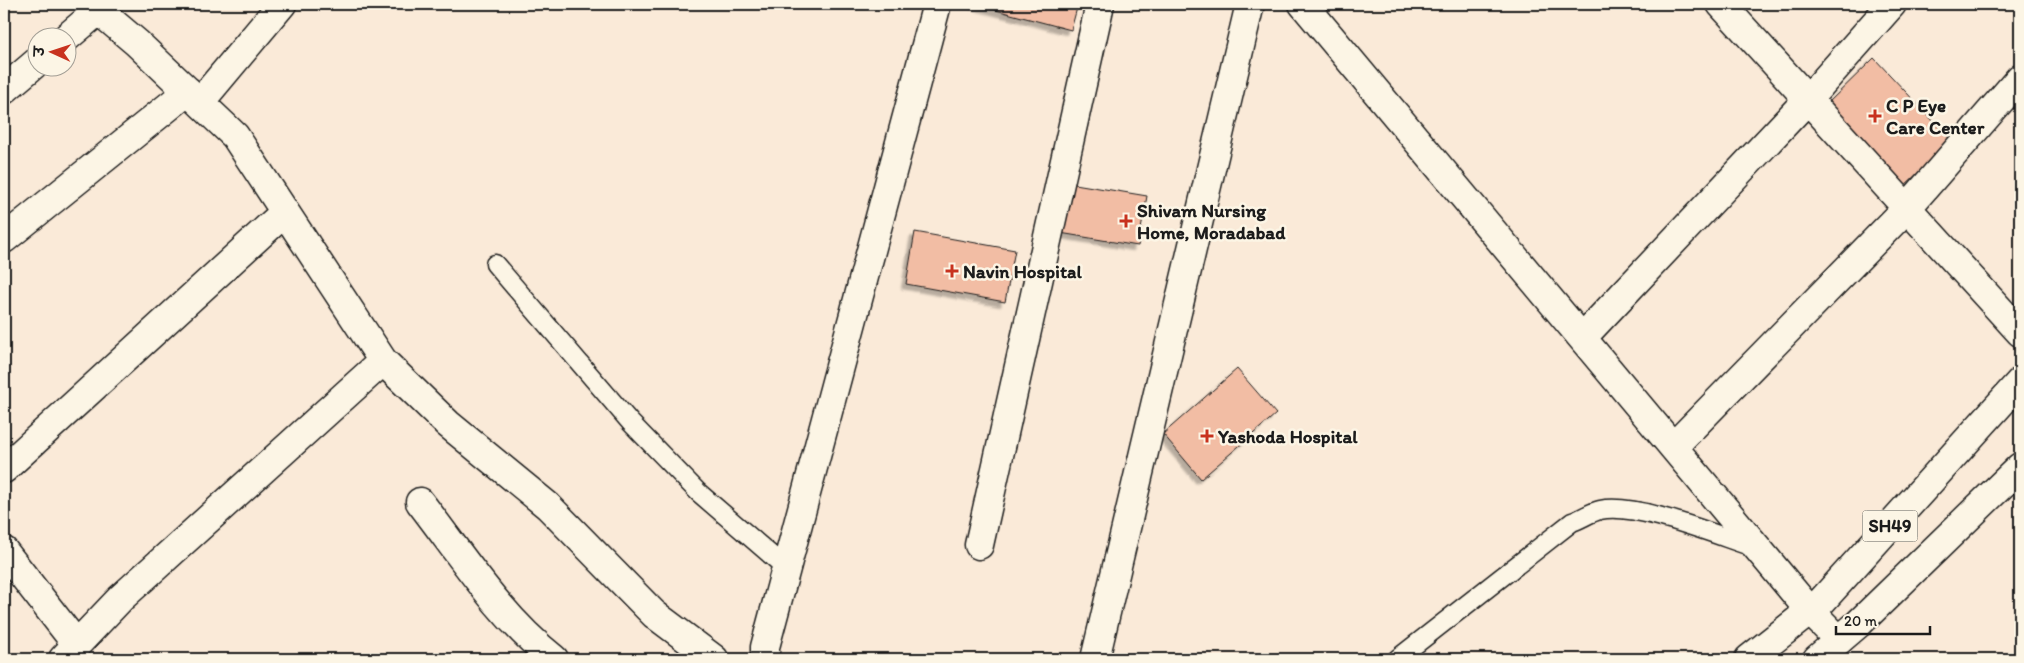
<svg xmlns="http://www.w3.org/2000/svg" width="2024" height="663" font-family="Itim,'Playpen Sans Deva',sans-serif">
<defs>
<filter id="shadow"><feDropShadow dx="-4.5" dy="4.5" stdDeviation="1" flood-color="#0004"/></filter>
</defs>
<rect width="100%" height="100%" fill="#faead8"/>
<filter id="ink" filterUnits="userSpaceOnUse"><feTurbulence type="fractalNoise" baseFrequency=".02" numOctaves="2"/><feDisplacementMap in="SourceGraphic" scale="10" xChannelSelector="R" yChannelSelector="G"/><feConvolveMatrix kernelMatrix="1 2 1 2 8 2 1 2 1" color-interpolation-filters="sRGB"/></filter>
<g filter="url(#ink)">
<path fill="#f2bda4" stroke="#1c1c1c" filter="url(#shadow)" d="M 973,4 L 1078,4 L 1071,30 Z
M 1874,58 L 1952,141 L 1903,187 L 1826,105 Z
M 1063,182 L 1147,196 L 1138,246 L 1054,232 Z
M 915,232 L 1015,250 L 1005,302 L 906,284 Z
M 1237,369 L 1276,414 L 1201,479 L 1163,434 Z"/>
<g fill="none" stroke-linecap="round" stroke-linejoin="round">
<g stroke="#1c1c1c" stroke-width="21">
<path id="service" d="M 495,264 L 630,422 L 698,492 L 786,568
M 1397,659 L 1572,522 C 1581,519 1591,512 1600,510 C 1637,502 1718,536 1756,548"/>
</g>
<g stroke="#1c1c1c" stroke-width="31">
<path id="minor" d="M 91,4 L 137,43 L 235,136 L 383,361 L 448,424 L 548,506 L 654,614 L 714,659
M 1303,4 L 1810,611 L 1839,640
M 1721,4 L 2020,332
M 66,38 L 99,10
M 4,90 L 38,61
M 200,102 L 282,4
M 4,239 L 188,91
M 1582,338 L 1808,99 L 1892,4
M 1673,447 L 1907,208 L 2020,78
M 4,469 L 285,212
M 420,502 C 461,555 501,618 554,659
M 979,545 L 1100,4
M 4,551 L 77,645
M 63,659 L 121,598 L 383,361
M 1095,659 L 1250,4"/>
</g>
<g stroke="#1c1c1c" stroke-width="31">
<path id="secondary" d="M 765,659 L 765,647 L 937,4"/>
</g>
<g stroke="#1c1c1c" stroke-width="31">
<path id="primary" d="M 1749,659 L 1820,603 L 2020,382
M 1817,659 L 1858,624 L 2020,467"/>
</g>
<use href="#service" stroke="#fcf5e5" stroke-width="18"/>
<use href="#minor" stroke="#fcf5e5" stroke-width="28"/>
<use href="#secondary" stroke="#fcf5e5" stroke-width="28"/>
<use href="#primary" stroke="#fcf5e5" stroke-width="28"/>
</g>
</g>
<g fill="#c8321e" stroke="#fcf5e5" stroke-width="2">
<path d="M1872.5 108.5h5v5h5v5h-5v5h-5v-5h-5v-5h5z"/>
<path d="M1123.5 213.5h5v5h5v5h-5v5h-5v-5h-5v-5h5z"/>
<path d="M949.5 263.5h5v5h5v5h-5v5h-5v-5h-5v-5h5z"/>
<path d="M1204.5 428.5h5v5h5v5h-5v5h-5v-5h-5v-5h5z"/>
</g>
<g text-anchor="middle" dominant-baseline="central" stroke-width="5" stroke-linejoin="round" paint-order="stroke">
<rect fill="#fcf5e5" stroke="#5f5d58" stroke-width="1" x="1862.5" y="510.5" width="55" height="31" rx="4"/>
<g font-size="18" font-weight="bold" fill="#1c1c1c">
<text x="1890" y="526">SH49</text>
</g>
<g font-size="19" font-weight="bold" fill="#1c1c1c" stroke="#fcf5e5" text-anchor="start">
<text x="1886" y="105">C P Eye<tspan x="1886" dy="22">Care Center</tspan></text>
<text x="1137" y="210">Shivam Nursing<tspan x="1137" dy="22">Home, Moradabad</tspan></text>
<text x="963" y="271">Navin Hospital</text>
<text x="1218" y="436">Yashoda Hospital</text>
</g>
</g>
<rect width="2024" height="663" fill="none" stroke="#fcf5e5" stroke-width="20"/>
<rect x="10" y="10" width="2004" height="643" fill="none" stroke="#1c1c1c" stroke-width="2" filter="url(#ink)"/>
<g transform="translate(52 52) rotate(273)"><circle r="24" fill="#fcf5e5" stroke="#a29e95"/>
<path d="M0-4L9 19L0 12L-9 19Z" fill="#c8321e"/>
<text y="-8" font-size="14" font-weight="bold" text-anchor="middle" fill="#1c1c1c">उ</text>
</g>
<path d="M1836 626v8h94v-8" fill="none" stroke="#1c1c1c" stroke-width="2.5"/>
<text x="1844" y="626" font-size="15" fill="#1c1c1c" stroke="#fcf5e5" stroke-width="4" paint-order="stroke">20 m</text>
</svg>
